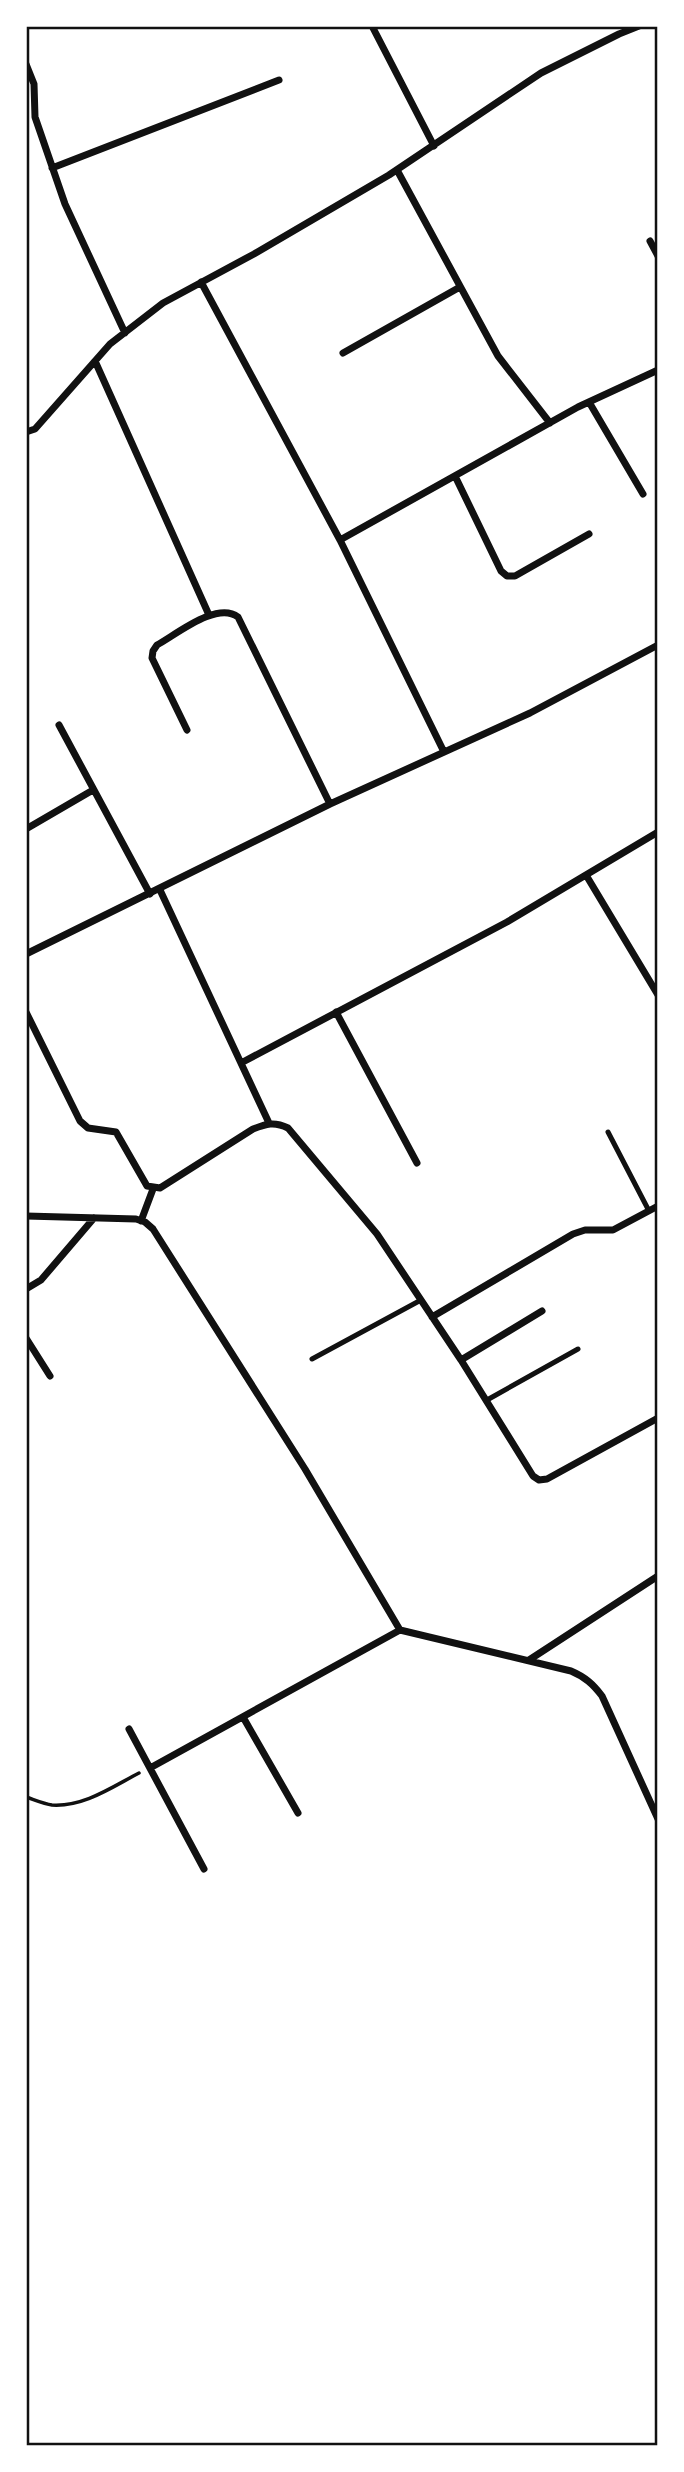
<svg xmlns="http://www.w3.org/2000/svg" width="684" height="2472" font-family="Lora,serif">
<rect width="100%" height="100%" fill="#fff"/>
<g fill="none" stroke-linecap="round" stroke-linejoin="round">
<path stroke="#111" stroke-width="3.5" d="M 26,1797 C 35,1800 44,1804 52,1805 C 84,1807 112,1787 139,1773"/>
<path stroke="#111" stroke-width="5" d="M 608,1132 L 649,1211
M 312,1359 L 421,1300
M 487,1400 L 578,1349"/>
<path stroke="#111" stroke-width="7" d="M 372,26 L 434,146
M 26,64 L 34,84 L 35,117 L 65,204 L 125,333
M 52,168 L 279,80
M 397,170 L 498,356 L 550,423
M 650,241 L 658,256
M 201,282 L 340,540 L 444,752
M 343,353 L 460,287
M 95,361 L 209,615
M 589,402 L 643,494
M 26,432 L 35,429 L 110,344 L 163,303 L 254,254 L 389,175 L 541,73 L 619,34 L 639,26
M 455,476 L 501,571 L 507,576 L 515,576 L 589,534
M 340,540 L 578,407 L 658,370
M 59,725 L 150,894
M 187,730 L 152,658 L 153,651 L 157,645 C 177,634 217,601 238,617 L 330,804
M 26,829 L 93,790
M 586,875 L 658,995
M 160,890 L 269,1123
M 26,954 L 330,804 L 530,713 L 658,645
M 26,1012 L 80,1121 L 88,1128 L 116,1132 L 147,1186 L 160,1188 L 253,1129 C 266,1124 274,1121 288,1128 L 377,1234 L 461,1360 L 533,1476 L 539,1480 L 547,1479 L 658,1418
M 336,1012 L 417,1163
M 241,1063 L 507,922 L 658,832
M 26,1216 L 136,1219 L 145,1222 L 153,1229 L 305,1469 L 400,1630 L 571,1671 C 585,1677 593,1684 602,1696 L 658,1819
M 141,1221 L 153,1189
M 26,1289 L 41,1280 L 94,1218
M 432,1317 L 573,1234 L 585,1230 L 613,1230 L 658,1206
M 26,1338 L 50,1376
M 461,1360 L 542,1311
M 529,1660 L 658,1576
M 243,1717 L 298,1813
M 129,1729 L 204,1869
M 150,1768 L 400,1630"/>
</g>
<rect width="684" height="2472" fill="none" stroke="#ffffff" stroke-width="56"/>
<rect x="28" y="28" width="628" height="2416" fill="none" stroke="#111" stroke-width="2.5"/>
</svg>
